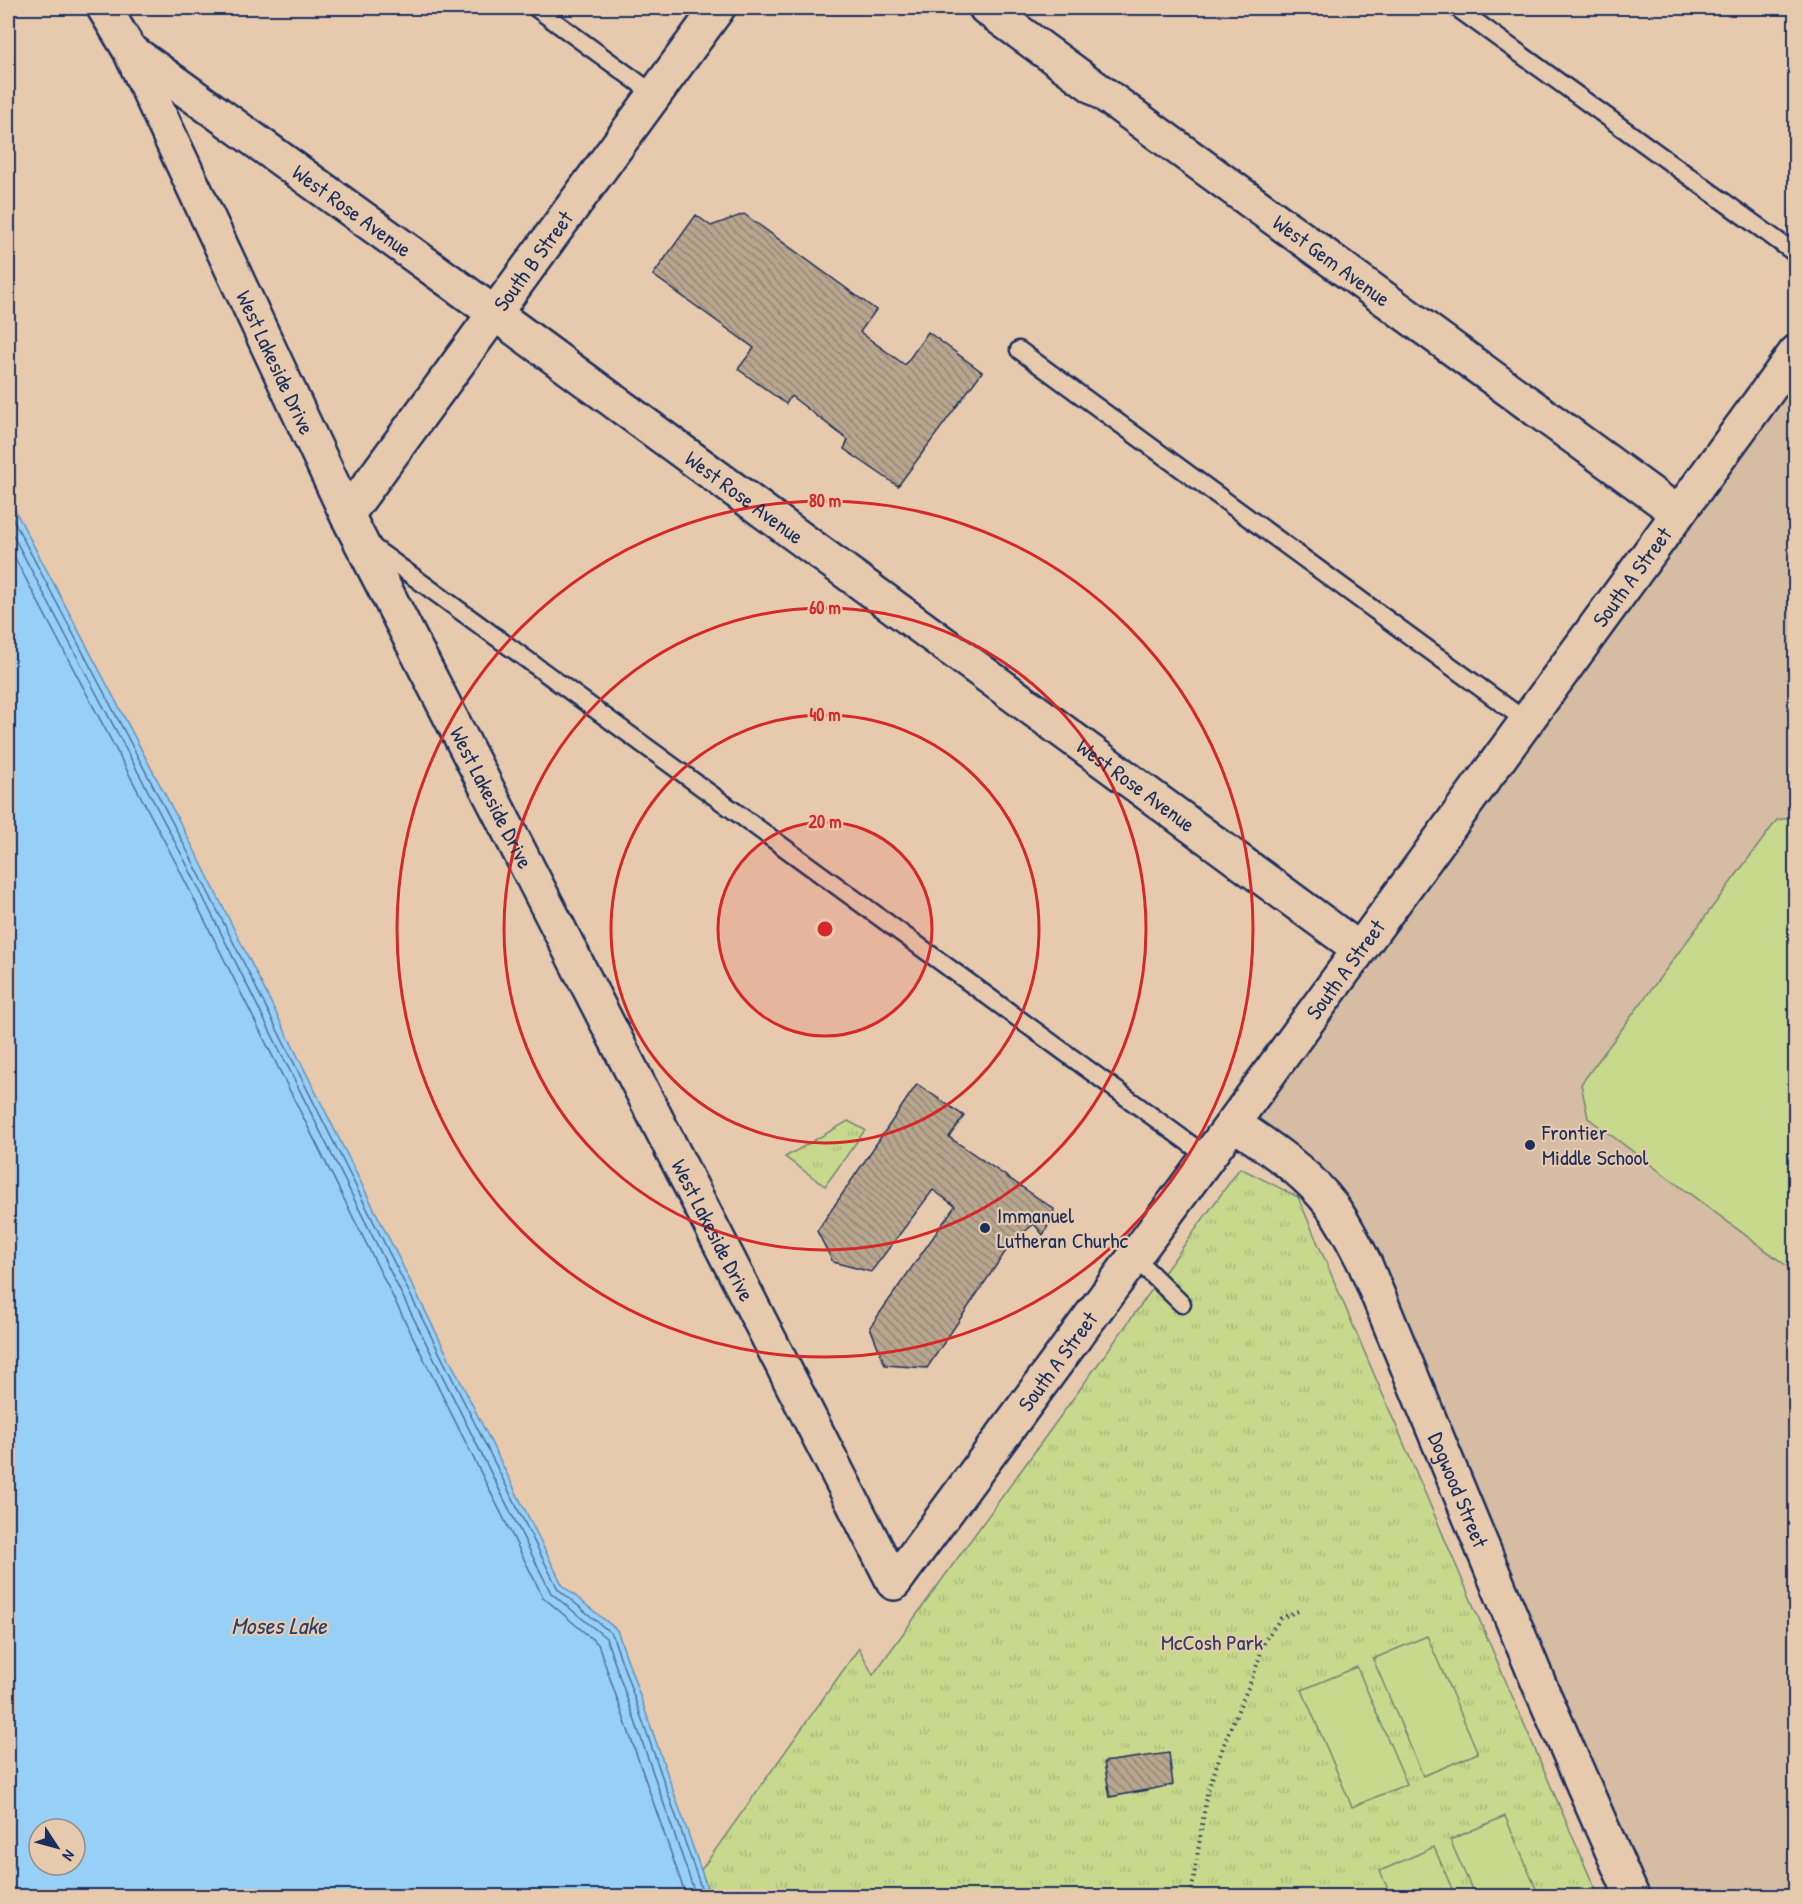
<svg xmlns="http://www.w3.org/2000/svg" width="1803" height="1904" font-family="'Patrick Hand',sans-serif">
<defs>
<pattern id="park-tufts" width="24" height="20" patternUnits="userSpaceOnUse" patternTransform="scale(1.5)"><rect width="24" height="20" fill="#c8d98d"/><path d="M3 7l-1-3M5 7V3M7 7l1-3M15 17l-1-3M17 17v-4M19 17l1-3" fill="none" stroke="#abbb7c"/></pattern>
<pattern id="building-back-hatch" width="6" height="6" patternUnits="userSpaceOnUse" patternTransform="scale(1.5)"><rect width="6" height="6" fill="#b8a68e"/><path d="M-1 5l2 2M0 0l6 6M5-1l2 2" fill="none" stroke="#958877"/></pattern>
</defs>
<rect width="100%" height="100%" fill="#e7caae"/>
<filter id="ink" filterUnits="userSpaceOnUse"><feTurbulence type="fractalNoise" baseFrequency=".0167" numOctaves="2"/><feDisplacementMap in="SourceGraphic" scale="12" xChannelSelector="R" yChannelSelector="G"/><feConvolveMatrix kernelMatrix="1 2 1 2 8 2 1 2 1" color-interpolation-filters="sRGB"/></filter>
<g filter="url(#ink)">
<path fill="#d5bca3" d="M 1795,352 L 1795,1896 L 1633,1896 L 1365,1264 L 1233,1123 Z"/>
<path fill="url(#park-tufts)" stroke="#728476" stroke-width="1.5" d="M 848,1121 L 865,1130 L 825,1186 L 785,1157 Z
M 1240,1168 L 1298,1197 L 1598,1896 L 710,1896 L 701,1870 L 859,1648 L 873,1675 Z"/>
<path fill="#c8d98d" stroke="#728476" stroke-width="1.5" d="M 1795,817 L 1796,817 L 1795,1272 L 1588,1118 L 1581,1084 L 1777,820 Z
M 1427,1636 L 1478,1753 L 1423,1776 L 1373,1659 Z
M 1357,1667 L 1407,1784 L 1352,1807 L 1302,1690 Z
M 1505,1816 L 1539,1896 L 1475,1896 L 1450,1840 Z
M 1434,1847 L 1455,1896 L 1391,1896 L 1380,1871 Z"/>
<path fill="#97d0f6" stroke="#6590b9" stroke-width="1.5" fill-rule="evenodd" d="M 8,497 L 197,855 L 563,1586 L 617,1630 L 710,1896 L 8,1896 ZM 39,1829 L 75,1829 L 75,1865 L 39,1865 Z"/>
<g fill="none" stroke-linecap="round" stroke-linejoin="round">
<path stroke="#4d6f9b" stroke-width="1.5" d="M 8,510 L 191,858 L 558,1589 L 612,1634 L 704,1896
M 8,526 L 185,861 L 551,1593 L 606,1638 L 696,1896
M 8,545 L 177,865 L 543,1597 L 598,1644 L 686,1896"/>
</g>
<path fill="url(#building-back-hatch)" stroke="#1b2f5e" stroke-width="1.5" d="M 744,214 L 876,310 L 860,332 L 905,365 L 928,332 L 982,372 L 898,486 L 844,449 L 848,440 L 791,396 L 786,404 L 738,369 L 754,348 L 653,275 L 696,215 L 711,226 Z
M 917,1084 L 964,1116 L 949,1137 L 1054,1209 L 1053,1217 L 1043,1235 L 1034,1224 L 1012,1242 L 927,1368 L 885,1365 L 870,1327 L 955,1206 L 933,1190 L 871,1272 L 833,1262 L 817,1231 Z
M 1169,1753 L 1173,1785 L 1110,1797 L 1104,1762 Z"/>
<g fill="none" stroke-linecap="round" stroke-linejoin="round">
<g stroke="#1b2f5e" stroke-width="21">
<path id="lane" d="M 536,8 L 654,94
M 1457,8 L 1796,254
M 1019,350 L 1526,721
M 370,545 L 1208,1157
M 1134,1257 L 1182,1304"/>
</g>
<g stroke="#1b2f5e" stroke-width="38">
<g id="street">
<path id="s1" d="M 104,8 L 129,49 L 347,515 L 894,1583 L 1233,1123 L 1796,352"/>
<path id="s2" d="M 986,8 L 1678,513"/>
<path id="s3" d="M 130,50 L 494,313 L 1359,949"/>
<path id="s4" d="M 347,515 L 718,8"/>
</g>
</g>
<g stroke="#1b2f5e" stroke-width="38">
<g id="secondary">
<path id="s5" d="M 1233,1123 C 1265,1145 1298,1166 1324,1196 C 1341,1216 1353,1241 1365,1264 L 1539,1684 L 1632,1896"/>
</g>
</g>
<path stroke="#1b2f5e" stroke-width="4" stroke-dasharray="1.5 4.5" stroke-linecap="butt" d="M 1191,1896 L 1207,1793 L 1228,1733 L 1254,1674 L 1265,1640 L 1281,1618 L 1298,1611"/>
<use href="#lane" stroke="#e7caae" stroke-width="16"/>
<use href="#street" stroke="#e7caae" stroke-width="33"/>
<use href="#secondary" stroke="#e7caae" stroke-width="33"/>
</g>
</g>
<circle cx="825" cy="929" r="107" fill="#d62828" fill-opacity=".12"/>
<g fill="none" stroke="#d62828" stroke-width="3">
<circle cx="825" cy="929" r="107"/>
<circle cx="825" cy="929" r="214"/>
<circle cx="825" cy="929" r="321"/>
<circle cx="825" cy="929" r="428"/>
</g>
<g fill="#1b2f5e" stroke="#e7caae" stroke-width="2">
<circle cx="1530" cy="1145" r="6"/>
<circle cx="985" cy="1228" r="6"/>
</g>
<g text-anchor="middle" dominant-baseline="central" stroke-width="4.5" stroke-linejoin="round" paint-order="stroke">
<g font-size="22" fill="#1b2f5e" stroke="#e7caae">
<text stroke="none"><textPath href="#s3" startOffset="274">West Rose Avenue</textPath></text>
<text stroke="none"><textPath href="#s2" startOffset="428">West Gem Avenue</textPath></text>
<text stroke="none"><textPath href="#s4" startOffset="315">South B Street</textPath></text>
<text stroke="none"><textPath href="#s1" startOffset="394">West Lakeside Drive</textPath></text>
<text stroke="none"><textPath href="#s3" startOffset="760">West Rose Avenue</textPath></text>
<text stroke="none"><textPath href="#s1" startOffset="3010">South A Street</textPath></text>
<text stroke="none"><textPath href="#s3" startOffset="1246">West Rose Avenue</textPath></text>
<text stroke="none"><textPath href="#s1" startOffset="880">West Lakeside Drive</textPath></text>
<text stroke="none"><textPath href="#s1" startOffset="2524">South A Street</textPath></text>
<text stroke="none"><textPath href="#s1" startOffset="1366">West Lakeside Drive</textPath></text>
<text stroke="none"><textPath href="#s1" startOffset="2038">South A Street</textPath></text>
<text stroke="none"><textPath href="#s5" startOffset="441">Dogwood Street</textPath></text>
</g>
<g font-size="22" fill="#1b2f5e" stroke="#e7caae" text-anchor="start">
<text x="1542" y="1132">Frontier<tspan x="1542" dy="25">Middle School</tspan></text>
<text x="997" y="1215">Immanuel<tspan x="997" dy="25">Lutheran Churhc</tspan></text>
</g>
<g font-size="22" fill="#2c4063" stroke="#e7caae">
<text x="1212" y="1642">McCosh Park</text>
</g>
<g font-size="24" font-style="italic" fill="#273f6d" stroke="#e7caae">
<text x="279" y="1625">Moses Lake</text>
</g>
</g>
<circle cx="825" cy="929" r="9" fill="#d62828" stroke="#e7caae" stroke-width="3"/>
<g font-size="18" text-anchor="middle" font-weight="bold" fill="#d62828" stroke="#e7caae" stroke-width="4.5" stroke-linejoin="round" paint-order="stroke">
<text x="825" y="507">80 m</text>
<text x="825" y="614">60 m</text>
<text x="825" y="721">40 m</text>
<text x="825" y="828">20 m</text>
</g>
<rect width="1803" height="1904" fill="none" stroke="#e7caae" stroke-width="30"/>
<rect x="15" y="15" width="1773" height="1874" fill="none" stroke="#1b2f5e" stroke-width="2" filter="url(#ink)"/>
<g transform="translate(57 1847) rotate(126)"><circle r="28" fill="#e7caae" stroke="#958c8e" stroke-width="1.5"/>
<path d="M0-4.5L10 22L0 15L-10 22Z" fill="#1b2f5e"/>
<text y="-9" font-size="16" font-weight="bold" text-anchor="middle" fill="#1b2f5e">N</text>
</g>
</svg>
